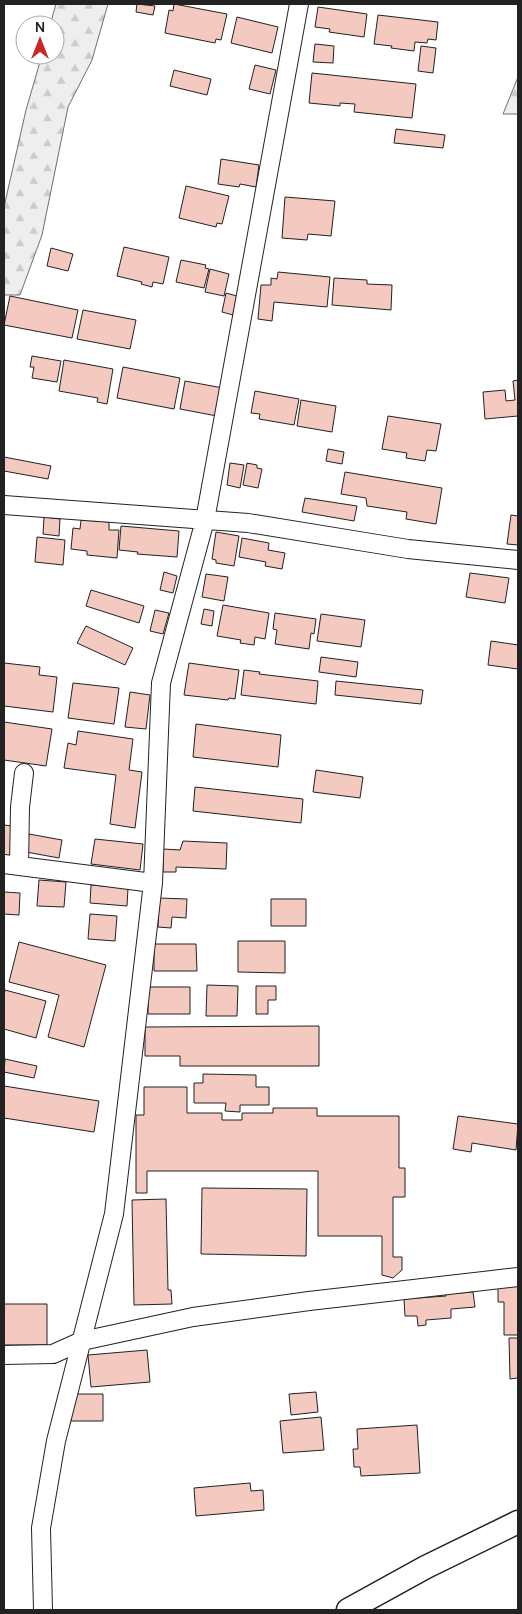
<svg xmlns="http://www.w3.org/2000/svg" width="522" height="1614" font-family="Manrope,sans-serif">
<defs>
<pattern id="forest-firs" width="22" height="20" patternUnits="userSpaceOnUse" patternTransform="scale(1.25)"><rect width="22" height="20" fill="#eee"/><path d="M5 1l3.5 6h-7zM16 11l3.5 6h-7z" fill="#ccc"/></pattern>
</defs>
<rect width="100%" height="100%" fill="#fff"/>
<path fill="url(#forest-firs)" stroke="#6f6f6f" d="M 56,4 L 108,4 L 92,60 L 68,107 L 42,235 L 20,295 L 4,295 L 4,207 L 26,110 L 42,55 L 55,55 L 55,25 L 50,25 Z
M 518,77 L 518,114 L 503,114 Z"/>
<path fill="#f3c9c0" stroke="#222" d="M 137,4 L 155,6 L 153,15 L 136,12 Z
M 174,4 L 227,14 L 221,40 L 216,39 L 215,43 L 165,33 L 169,10 L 173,11 Z
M 318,7 L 367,14 L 364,37 L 329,32 L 330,29 L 315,27 Z
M 378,15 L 438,22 L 436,40 L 428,39 L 427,43 L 415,42 L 414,51 L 391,48 L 392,46 L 374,44 Z
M 237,17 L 278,27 L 272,53 L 231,43 Z
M 315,44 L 334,46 L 333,63 L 313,62 Z
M 421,46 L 436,48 L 433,73 L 418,71 Z
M 255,65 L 276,70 L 270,94 L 249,89 Z
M 174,70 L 211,79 L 207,95 L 170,86 Z
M 312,73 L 416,84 L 412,118 L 354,112 L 355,104 L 340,103 L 340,106 L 309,103 Z
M 396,129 L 445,135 L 443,148 L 394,143 Z
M 221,159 L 259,165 L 256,187 L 240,184 L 239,187 L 218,184 Z
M 186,186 L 229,196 L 222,224 L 217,223 L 216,227 L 179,218 Z
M 285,197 L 335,201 L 331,236 L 308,234 L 307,240 L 282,238 Z
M 124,247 L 169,257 L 163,284 L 153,282 L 152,287 L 141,284 L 142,282 L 117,276 Z
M 51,248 L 73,254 L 68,271 L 47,266 Z
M 181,260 L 206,265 L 205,268 L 209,269 L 204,288 L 176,282 Z
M 210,269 L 229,274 L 224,296 L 205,292 Z
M 278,272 L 330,277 L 327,307 L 274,302 L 272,321 L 258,319 L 261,285 L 271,285 L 271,278 L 277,279 Z
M 334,278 L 367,280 L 367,284 L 392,285 L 391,310 L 332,305 Z
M 226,293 L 237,296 L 233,315 L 222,312 Z
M 10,296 L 78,310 L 72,338 L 4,325 Z
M 83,310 L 136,320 L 130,349 L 77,339 Z
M 32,356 L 61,361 L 57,382 L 32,378 L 34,367 L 30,367 Z
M 64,360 L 113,369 L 107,404 L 97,402 L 98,398 L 59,391 Z
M 123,367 L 180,378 L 174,409 L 117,398 Z
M 518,380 L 518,416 L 485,419 L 483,392 L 505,390 L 506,401 L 515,400 L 513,381 Z
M 185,381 L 223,388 L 217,416 L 180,409 Z
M 255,391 L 299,399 L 294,425 L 259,419 L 260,414 L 251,413 Z
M 301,400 L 336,406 L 332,432 L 297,426 Z
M 388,416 L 441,424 L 436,451 L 427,450 L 425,461 L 406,458 L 407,453 L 382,449 Z
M 328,449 L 344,452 L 342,464 L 326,461 Z
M 4,457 L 51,466 L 48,479 L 4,471 Z
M 230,463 L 244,465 L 240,488 L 227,485 Z
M 247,463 L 257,465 L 257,468 L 262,469 L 258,488 L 243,485 Z
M 345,472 L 442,488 L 436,524 L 406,519 L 407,512 L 367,506 L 366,498 L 341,494 Z
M 305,498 L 357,506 L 354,521 L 302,512 Z
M 511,515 L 518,516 L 518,545 L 507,544 Z
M 44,517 L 60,519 L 59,536 L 43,534 Z
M 81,520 L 109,522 L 109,530 L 119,530 L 117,558 L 87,555 L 87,551 L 71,549 L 73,528 L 80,529 Z
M 121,526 L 179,531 L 177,557 L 137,554 L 138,552 L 119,550 Z
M 216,532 L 239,536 L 234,566 L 216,563 L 216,560 L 212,559 Z
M 37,537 L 65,540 L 63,565 L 35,562 Z
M 242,538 L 269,543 L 268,550 L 285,553 L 282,569 L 265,566 L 266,562 L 239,557 Z
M 164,572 L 177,576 L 173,593 L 160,590 Z
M 470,573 L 509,578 L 505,603 L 466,597 Z
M 206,574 L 228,577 L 224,601 L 202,597 Z
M 91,590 L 144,606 L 139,623 L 86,606 Z
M 223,605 L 269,613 L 265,639 L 255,637 L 254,645 L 240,643 L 241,640 L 217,636 Z
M 204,609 L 214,611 L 212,626 L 201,624 Z
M 155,610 L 169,613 L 163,634 L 150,631 Z
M 275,613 L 316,619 L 314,634 L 311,633 L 309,649 L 275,644 L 277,630 L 273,629 Z
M 321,614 L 365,620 L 361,647 L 317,641 Z
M 86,626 L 133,648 L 125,665 L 77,643 Z
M 491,641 L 518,645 L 518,669 L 488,665 Z
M 321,657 L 358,662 L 356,677 L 319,672 Z
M 4,663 L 40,667 L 39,675 L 57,677 L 53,712 L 4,706 Z
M 189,663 L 239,670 L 235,699 L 229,698 L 228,700 L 184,695 Z
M 244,670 L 260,672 L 259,674 L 318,681 L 316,704 L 241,695 Z
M 336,681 L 423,690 L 421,704 L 335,695 Z
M 73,683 L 119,688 L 114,724 L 68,718 Z
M 130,692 L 150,695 L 146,729 L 125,727 Z
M 4,722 L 52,729 L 46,766 L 4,760 Z
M 196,724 L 281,735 L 278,767 L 193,757 Z
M 78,731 L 133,739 L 129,770 L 142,772 L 135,828 L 110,824 L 116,775 L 64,768 L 68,743 L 76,745 Z
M 316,770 L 363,777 L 360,798 L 313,792 Z
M 195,787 L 303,799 L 301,823 L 193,811 Z
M 4,825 L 12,826 L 10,859 L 4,858 Z
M 29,834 L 62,840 L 59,858 L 26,852 Z
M 95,839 L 143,844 L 140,870 L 91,864 Z
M 183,841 L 227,843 L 226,869 L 176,867 L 176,872 L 163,872 L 163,849 L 180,850 Z
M 39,880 L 66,882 L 64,907 L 37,906 Z
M 91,885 L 128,888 L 127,906 L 90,903 Z
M 4,892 L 20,893 L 19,915 L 4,914 Z
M 159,898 L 187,899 L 186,918 L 172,917 L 171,928 L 158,927 Z
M 271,899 L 306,899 L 306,926 L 271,926 Z
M 90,914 L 117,916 L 115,941 L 88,939 Z
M 238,941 L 285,941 L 285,973 L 238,972 Z
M 19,942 L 106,965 L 84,1047 L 48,1037 L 59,995 L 9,982 Z
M 154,944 L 196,944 L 197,971 L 154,971 Z
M 207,985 L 238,986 L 237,1016 L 206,1016 Z
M 256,986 L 276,986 L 276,1000 L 268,1000 L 268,1014 L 256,1014 Z
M 148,987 L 190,987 L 190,1014 L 148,1014 Z
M 5,990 L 46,1001 L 36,1038 L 4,1029 L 4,996 Z
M 319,1026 L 319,1066 L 180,1066 L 180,1056 L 145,1056 L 145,1027 Z
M 5,1059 L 37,1066 L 34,1078 L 4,1072 Z
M 203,1074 L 256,1075 L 256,1087 L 269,1087 L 269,1105 L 240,1105 L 240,1112 L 225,1111 L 226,1103 L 194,1103 L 194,1083 L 203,1083 Z
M 4,1086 L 99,1101 L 94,1132 L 4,1118 Z
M 144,1087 L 187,1087 L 187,1113 L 222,1113 L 222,1120 L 242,1120 L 242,1113 L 273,1113 L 273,1108 L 317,1108 L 317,1116 L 399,1116 L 399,1168 L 405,1168 L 405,1197 L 393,1197 L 393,1257 L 402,1257 L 402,1270 L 393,1278 L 382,1275 L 382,1236 L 318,1236 L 318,1171 L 147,1171 L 147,1193 L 136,1193 L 136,1115 L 144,1115 Z
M 458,1116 L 518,1124 L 516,1150 L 472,1143 L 471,1152 L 453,1149 Z
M 202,1188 L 307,1189 L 306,1256 L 201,1254 Z
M 166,1199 L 168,1290 L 171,1290 L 172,1304 L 134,1305 L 132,1200 Z
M 518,1286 L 518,1335 L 504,1335 L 504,1302 L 498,1302 L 498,1287 Z
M 473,1292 L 475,1307 L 451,1309 L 451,1318 L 426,1320 L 426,1325 L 418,1326 L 417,1316 L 405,1316 L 404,1299 L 446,1296 L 446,1294 Z
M 4,1304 L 47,1304 L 47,1345 L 4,1345 Z
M 509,1338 L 518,1338 L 518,1378 L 510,1379 Z
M 147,1350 L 150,1382 L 91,1387 L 88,1355 Z
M 316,1392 L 318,1412 L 291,1415 L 289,1394 Z
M 71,1394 L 103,1394 L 103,1421 L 71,1421 Z
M 321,1417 L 324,1450 L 283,1453 L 280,1421 Z
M 417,1425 L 420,1473 L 361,1476 L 360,1467 L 354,1467 L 353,1449 L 358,1449 L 357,1429 Z
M 250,1483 L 251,1491 L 263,1490 L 264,1510 L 196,1516 L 194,1488 Z"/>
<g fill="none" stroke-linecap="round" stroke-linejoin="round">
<g stroke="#222" stroke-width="20">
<path id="minor" d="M 4,505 L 248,523 L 408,549 L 518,560
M 4,864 L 153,883
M 19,866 L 20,807 L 24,773
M 4,1355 L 53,1354 L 82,1341 L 193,1317 L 309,1301 L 518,1277
M 43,1610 L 41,1528 L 56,1441 L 114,1214 L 153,883 L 161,683 L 205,520 L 299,4"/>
</g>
<g stroke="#222" stroke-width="25">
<path id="tertiary" d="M 348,1610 L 426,1567 L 518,1522"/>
</g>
<use href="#minor" stroke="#fff" stroke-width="18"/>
<use href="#tertiary" stroke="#fff" stroke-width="22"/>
</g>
<rect width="522" height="1614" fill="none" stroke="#222222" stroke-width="10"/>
<g transform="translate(40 40)"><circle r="24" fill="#ffffff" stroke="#a7a7a7"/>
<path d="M0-4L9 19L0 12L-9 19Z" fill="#c62828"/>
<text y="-8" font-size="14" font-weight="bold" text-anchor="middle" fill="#222222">N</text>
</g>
</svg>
